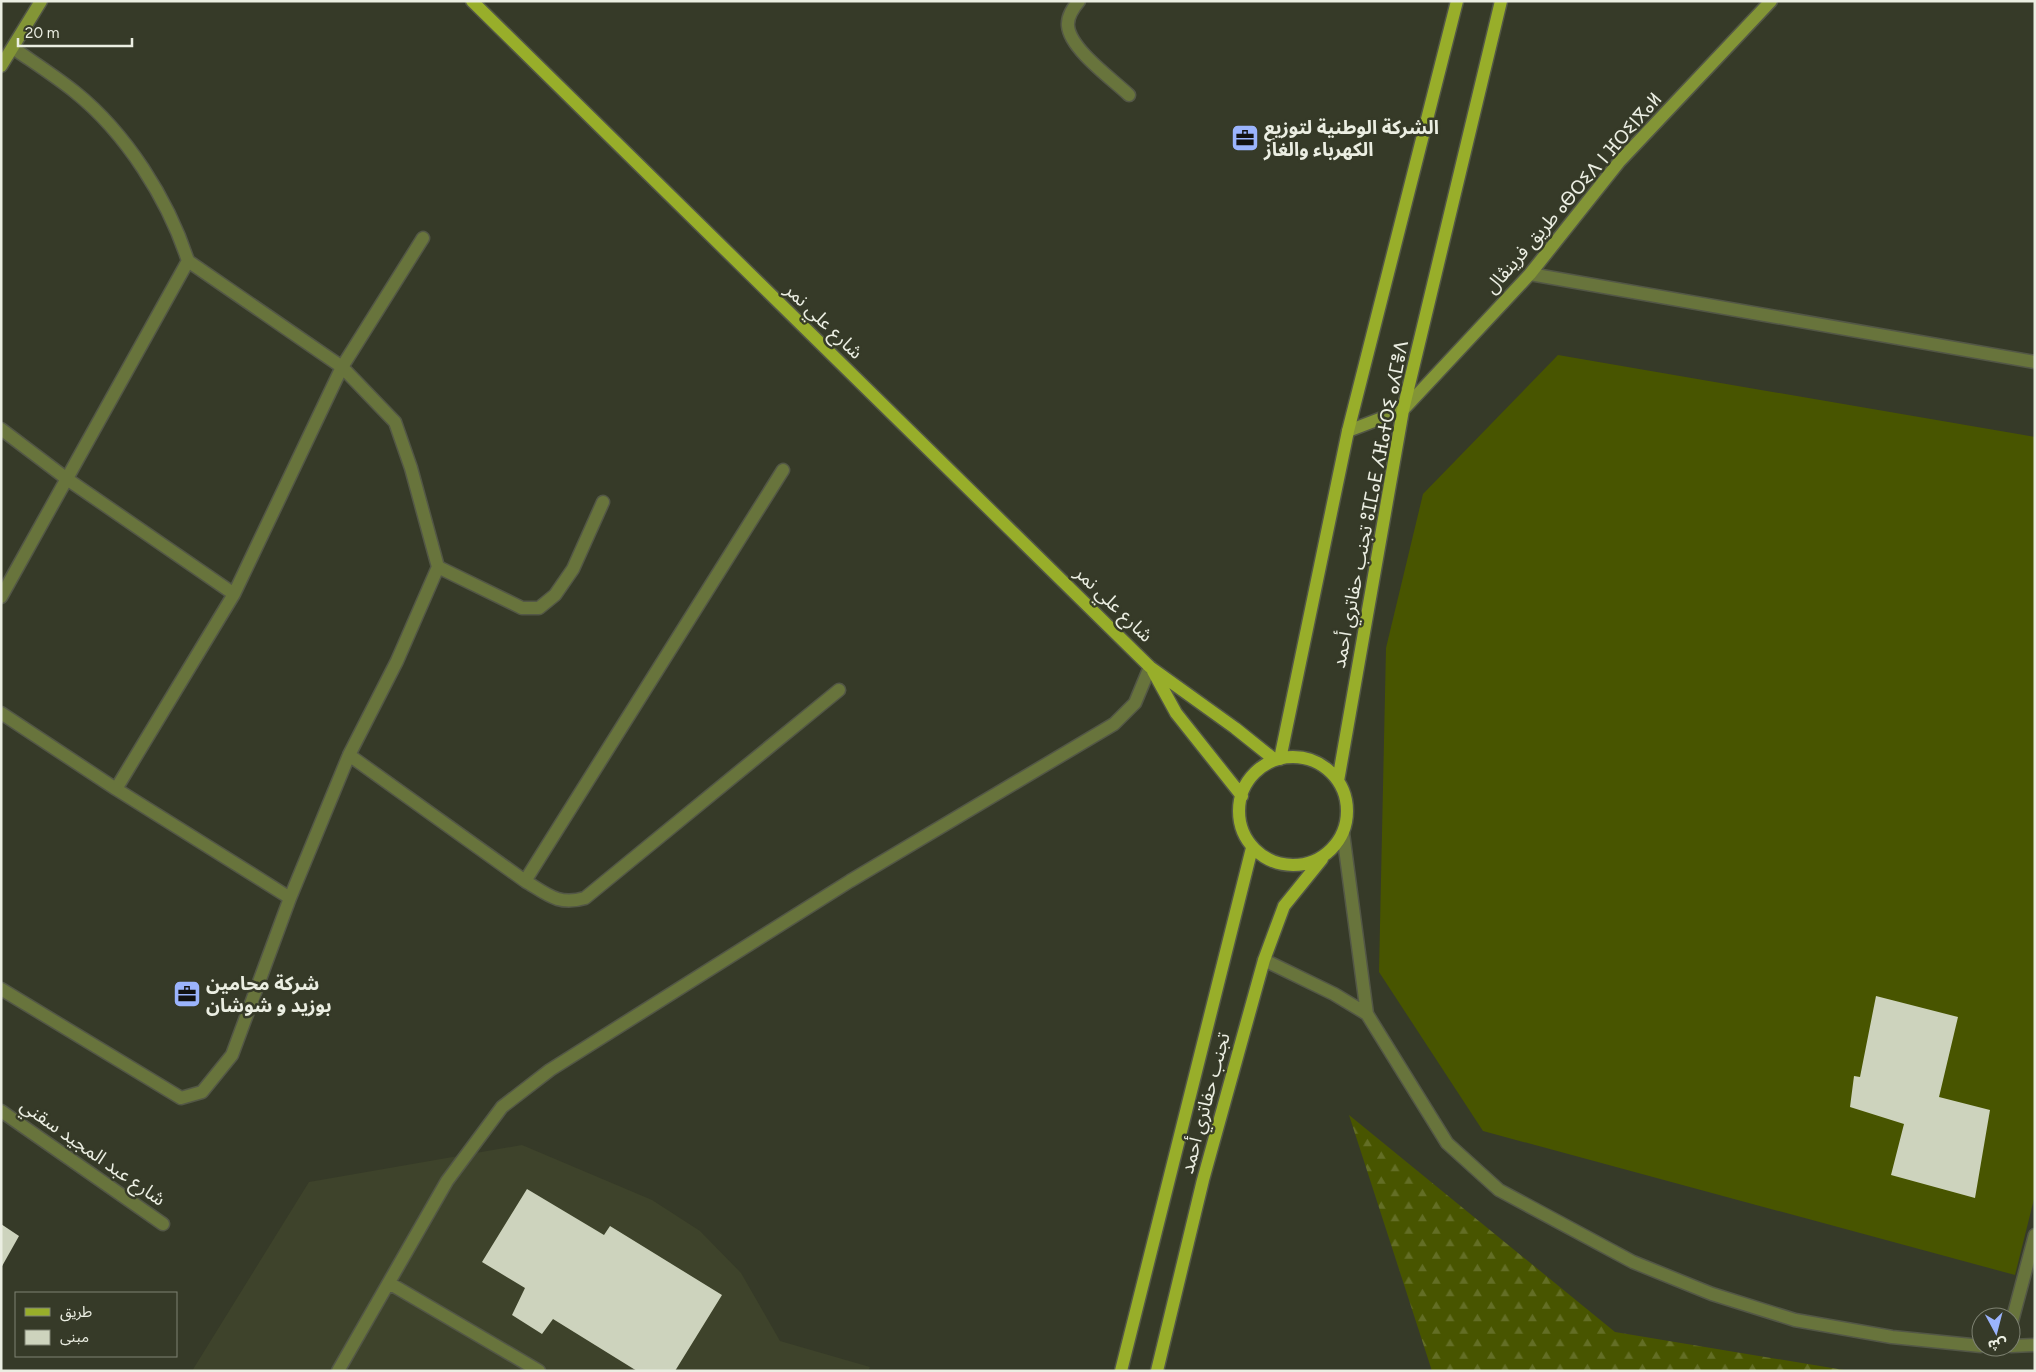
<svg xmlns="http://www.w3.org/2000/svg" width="2036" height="1372" font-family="Figtree,'Noto Sans Arabic','Noto Sans Tifinagh',sans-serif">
<defs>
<pattern id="forest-firs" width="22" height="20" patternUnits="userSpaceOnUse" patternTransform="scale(1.25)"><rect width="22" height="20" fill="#485500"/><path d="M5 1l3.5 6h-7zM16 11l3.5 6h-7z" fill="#636e25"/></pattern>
</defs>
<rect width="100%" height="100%" fill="#363a28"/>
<path fill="#3e432b" d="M 522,1145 L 652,1200 L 700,1231 L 741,1273 L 780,1341 L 870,1367 L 868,1371 L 192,1371 L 309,1182 Z"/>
<path fill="url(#forest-firs)" d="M 1349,1115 L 1615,1332 L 1850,1371 L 1432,1371 Z"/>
<path fill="#485500" d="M 1558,355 L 2035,437 L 2035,1195 L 2015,1275 L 1483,1131 L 1379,972 L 1386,648 L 1423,494 Z"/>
<path fill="#cdd3bd" d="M 1876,996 L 1958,1017 L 1939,1097 L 1990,1110 L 1975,1198 L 1891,1175 L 1904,1124 L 1850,1107 L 1854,1076 L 1860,1077 Z
M 527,1189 L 604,1235 L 610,1226 L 722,1295 L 675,1371 L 637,1371 L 553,1319 L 542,1334 L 512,1315 L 525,1288 L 482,1262 Z
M 1,1224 L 19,1236 L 1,1268 Z"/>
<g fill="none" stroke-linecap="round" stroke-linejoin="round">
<g stroke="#535746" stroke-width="15">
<path id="lane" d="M 1079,1 C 1073,8 1067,16 1068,26 C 1070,49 1112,79 1129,95"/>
</g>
<g stroke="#535746" stroke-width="15">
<path id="street" d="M 1530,274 L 2035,362
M 1,429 L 67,479 L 234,594
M 438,567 L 522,608 L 539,608 L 555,595 L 573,569 L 603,502
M 1,597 L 188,261 C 168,199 126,133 75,92 C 55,76 33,62 13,48
M 1,713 L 116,789 L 234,594 L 342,367 L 423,238
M 349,755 L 525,881 L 783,470
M 116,789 L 290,898
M 1343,833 L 1367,1014 L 1447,1143 L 1499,1190 L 1633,1262 L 1712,1294 L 1795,1320 L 1892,1337 L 1981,1346
M 525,881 C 547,894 558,906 585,898 L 839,690
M 1264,960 L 1334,994 L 1367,1014
M 1,989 L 181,1098 L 202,1092 L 232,1055 L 290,898 L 349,755 L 397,661 L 438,567 L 411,468 L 395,422 L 342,367 L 188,261
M 1,1111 L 163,1224
M 389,1283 L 539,1371
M 2011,1325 L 2035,1235
M 2011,1346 L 2035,1345
M 338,1371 L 447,1181 L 502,1107 L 550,1070 L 850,881 L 1114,724 L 1135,703 L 1150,667"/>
</g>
<g stroke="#535746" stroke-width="15">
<path id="secondary" d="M 1,66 L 41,1
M 1348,431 L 1403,410 L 1530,274 L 1619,162 L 1771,1"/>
</g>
<g stroke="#535746" stroke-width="15">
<path id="primary" d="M 472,1 L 1150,667 L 1235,728 L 1275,760
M 1153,671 L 1176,713 L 1242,796
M1239 811a54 54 0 1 1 108 0a54 54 0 1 1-108 0Z
M 1280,759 L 1348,431 L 1457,1
M 1338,781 L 1403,410 L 1501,1
M 1121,1371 L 1252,848
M 1157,1371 L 1203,1180 L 1264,960 L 1284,906 L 1322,859"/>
</g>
<use href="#lane" stroke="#68743c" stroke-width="12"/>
<use href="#street" stroke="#68743c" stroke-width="12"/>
<use href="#secondary" stroke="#839536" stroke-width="12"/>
<use href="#primary" stroke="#98ae2a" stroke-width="12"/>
</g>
<defs>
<g id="office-square" transform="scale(1.4375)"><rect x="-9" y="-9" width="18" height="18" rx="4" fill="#9bb4fd" stroke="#363a28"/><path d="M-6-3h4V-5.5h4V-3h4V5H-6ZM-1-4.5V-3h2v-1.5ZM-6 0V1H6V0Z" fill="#111"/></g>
</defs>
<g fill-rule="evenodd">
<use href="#office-square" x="1245" y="138"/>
<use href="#office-square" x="187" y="994"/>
</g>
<g text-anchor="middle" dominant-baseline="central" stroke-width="5" stroke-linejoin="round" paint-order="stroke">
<g font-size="19" font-weight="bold" fill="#ebeee2" stroke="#363a28" text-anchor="start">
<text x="1264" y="127">الشركة الوطنية لتوزيع<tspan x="1264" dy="22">الكهرباء والغاز</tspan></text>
<text x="206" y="983">شركة محامين<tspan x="206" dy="22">بوزيد و شوشان</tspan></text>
</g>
<g font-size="19" fill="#ebeee2" stroke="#363a28">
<text transform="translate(1573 193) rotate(-49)">طريق فرينڨال ⴰⴱⵔⵉⴷ ⵏ ⴼⵔⵉⵏⴳⴰⵍ</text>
<text transform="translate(824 321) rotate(44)">شارع علي نمر</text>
<text transform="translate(1370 504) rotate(-79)">تجنب حفاتري أحمد ⵓⵊⵎⴰⴹ ⵃⴼⴰⵜⵔⵉ ⴰⵃⵎⴻⴷ</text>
<text transform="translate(1114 604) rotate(44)">شارع علي نمر</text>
<text transform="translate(1205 1103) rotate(-75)">تجنب حفاتري أحمد</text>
<text transform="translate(93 1152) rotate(35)">شارع عبد المجيد سقني</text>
</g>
</g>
<rect width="2036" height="1372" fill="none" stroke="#ebeee2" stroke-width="5"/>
<rect x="15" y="1292" width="162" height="65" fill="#363a28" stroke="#7e8272"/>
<rect x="25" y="1308" width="25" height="8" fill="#98ae2a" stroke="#7e8272"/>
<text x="60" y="1317" font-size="15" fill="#ebeee2">طريق</text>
<rect x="25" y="1330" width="25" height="15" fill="#cdd3bd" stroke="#7e8272"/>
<text x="60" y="1342" font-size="15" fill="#ebeee2">مبنى</text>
<g transform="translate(1996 1332) rotate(173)"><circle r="24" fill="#363a28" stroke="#7e8272"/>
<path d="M0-4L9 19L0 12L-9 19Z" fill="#9bb4fd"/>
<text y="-8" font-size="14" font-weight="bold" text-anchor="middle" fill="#ebeee2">ش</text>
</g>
<path d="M18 38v8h114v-8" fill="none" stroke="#ebeee2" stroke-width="2.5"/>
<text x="25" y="38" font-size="15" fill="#ebeee2" stroke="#363a28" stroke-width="4" paint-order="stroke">20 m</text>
</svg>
